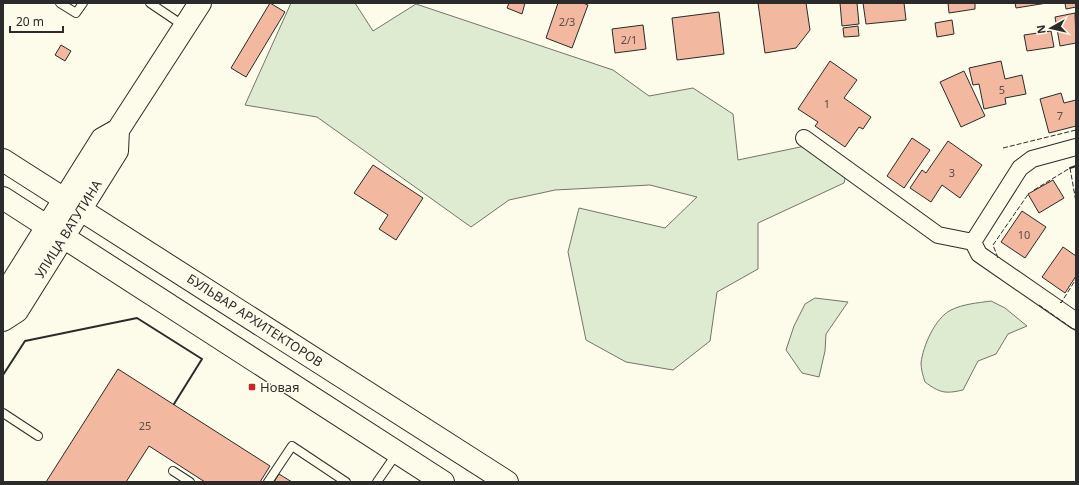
<svg xmlns="http://www.w3.org/2000/svg" width="1079" height="485" font-family="'Noto Sans',sans-serif">
<rect width="100%" height="100%" fill="#fdfbea"/>
<path fill="#deebd1" stroke="#74746e" d="M 291,3 L 355,3 L 373,31 L 416,4 L 613,70 L 649,96 L 693,88 L 733,114 L 738,160 L 805,146 L 846,175 L 844,183 L 758,223 L 758,269 L 717,292 L 710,341 L 673,370 L 626,362 L 586,340 L 568,252 L 579,208 L 665,228 L 697,197 L 650,185 L 555,190 L 509,200 L 471,227 L 317,117 L 245,105 Z
M 815,298 L 848,302 L 826,334 L 825,351 L 819,377 L 802,373 L 786,350 L 794,326 L 805,304 Z
M 991,301 L 1005,308 L 1027,326 L 1008,334 L 996,354 L 978,361 L 963,390 C 945,394 940,393 925,382 C 923,376 921,369 921,363 C 923,346 935,318 951,310 C 963,304 977,303 991,301 Z"/>
<path fill="#f2b8a0" stroke="#2b2b2b" d="M 270,3 L 285,12 L 246,77 L 231,68 Z
M 509,3 L 525,3 L 522,14 L 507,8 Z
M 558,3 L 583,3 L 588,5 L 572,48 L 546,38 Z
M 758,3 L 806,3 L 810,30 L 796,48 L 765,53 Z
M 840,3 L 857,3 L 859,24 L 842,26 Z
M 863,3 L 904,3 L 906,20 L 866,24 Z
M 948,3 L 975,3 L 975,9 L 949,13 Z
M 1015,3 L 1047,3 L 1016,8 Z
M 1065,3 L 1076,3 L 1076,7 L 1066,9 Z
M 719,12 L 724,54 L 677,60 L 672,18 Z
M 1075,13 L 1076,43 L 1060,46 L 1055,17 Z
M 952,20 L 954,34 L 937,37 L 935,23 Z
M 643,25 L 646,49 L 615,53 L 612,29 Z
M 858,26 L 859,36 L 844,37 L 843,28 Z
M 1051,31 L 1054,47 L 1027,51 L 1024,35 Z
M 61,45 L 71,51 L 65,61 L 55,55 Z
M 830,61 L 857,80 L 844,98 L 871,117 L 863,129 L 859,127 L 845,147 L 815,126 L 818,122 L 798,109 Z
M 1001,61 L 1005,79 L 1022,75 L 1026,94 L 1005,98 L 1006,104 L 984,109 L 979,84 L 973,85 L 969,68 Z
M 964,71 L 985,116 L 961,127 L 940,82 Z
M 1061,93 L 1064,103 L 1076,100 L 1076,126 L 1049,133 L 1040,99 Z
M 912,138 L 930,150 L 904,188 L 887,176 Z
M 948,141 L 982,165 L 960,198 L 942,185 L 931,202 L 910,188 L 922,170 L 926,173 Z
M 373,165 L 423,198 L 396,240 L 379,229 L 388,215 L 354,193 Z
M 1053,180 L 1064,198 L 1039,213 L 1028,194 Z
M 1022,211 L 1046,227 L 1025,258 L 1001,242 Z
M 1063,247 L 1076,256 L 1076,276 L 1065,293 L 1042,277 Z
M 118,369 L 270,466 L 260,482 L 205,482 L 149,446 L 126,482 L 46,482 Z
M 279,474 L 292,482 L 274,482 Z"/>
<g fill="none" stroke-linecap="round" stroke-linejoin="round">
<g stroke="#2b2b2b" stroke-width="10">
<path id="service" d="M 60,3 L 76,13 L 83,3
M 150,3 L 184,26
M 3,413 L 38,436
M 173,471 L 190,482
M 268,482 L 292,446 L 346,482
M 377,482 L 397,453"/>
</g>
<g stroke="#2b2b2b" stroke-width="18">
<path id="minor" d="M 804,138 L 938,235 L 973,242
M 1076,147 L 1032,159 L 1020,168 L 973,242 L 979,254 L 1076,321"/>
</g>
<g stroke="#2b2b2b" stroke-width="24">
<path id="secondary" d="M 3,160 L 507,482
M 3,198 L 443,482
M 3,297 L 102,139 L 118,130 L 200,3
M 3,320 L 17,311 L 117,151 L 118,130"/>
</g>
<use href="#service" stroke="#fdfbea" stroke-width="8"/>
<use href="#minor" stroke="#fdfbea" stroke-width="16"/>
<use href="#secondary" stroke="#fdfbea" stroke-width="22"/>
<path stroke="#2b2b2b" stroke-width="1" stroke-dasharray="5 2" stroke-linecap="butt" d="M 1003,148 L 1076,130
M 1034,190 L 1070,168 L 1076,202
M 998,258 L 993,245 L 1029,193
M 1060,302 L 1061,303 L 1076,279
M 1039,305 L 1076,331"/>
<path stroke="#2b2b2b" stroke-width="2" d="M 1070,168 L 1076,166
M 3,375 L 25,341 L 137,318 L 202,359 L 174,404"/>
</g>
<rect fill="#c62828" stroke="#fdfbea" stroke-width="1.5" x="248" y="383" width="8" height="8" rx="2"/>
<g text-anchor="middle" dominant-baseline="central" stroke-width="3" stroke-linejoin="round" paint-order="stroke">
<g font-size="11" fill="#5d4e48">
<text x="567" y="21">2/3</text>
<text x="629" y="39">2/1</text>
<text x="1002" y="89">5</text>
<text x="827" y="103">1</text>
<text x="1060" y="115">7</text>
<text x="952" y="172">3</text>
<text x="1024" y="234">10</text>
<text x="145" y="425">25</text>
</g>
<g font-size="13" fill="#2b2b2b" stroke="#fdfbea">
<text transform="translate(68 229) rotate(-58)">УЛИЦА ВАТУТИНА</text>
<text transform="translate(255 320) rotate(33)">БУЛЬВАР АРХИТЕКТОРОВ</text>
</g>
<g font-size="13" fill="#2b2b2b" stroke="#fdfbea" text-anchor="start">
<text x="260" y="387">Новая</text>
</g>
</g>
<rect width="1079" height="485" fill="none" stroke="#2b2b2b" stroke-width="8"/>
<g transform="translate(1051 28) rotate(262)" stroke="#fdfbea" stroke-width="3" paint-order="stroke">
<path d="M0-3L7 15L0 10L-7 15Z" fill="#2b2b2b"/>
<text y="-6" font-size="11" font-weight="bold" text-anchor="middle" fill="#2b2b2b">N</text>
</g>
<path d="M10 26v6h53v-6" fill="none" stroke="#2b2b2b" stroke-width="2"/>
<text x="16" y="26" font-size="12" fill="#2b2b2b" stroke="#fdfbea" stroke-width="3" paint-order="stroke">20 m</text>
</svg>
